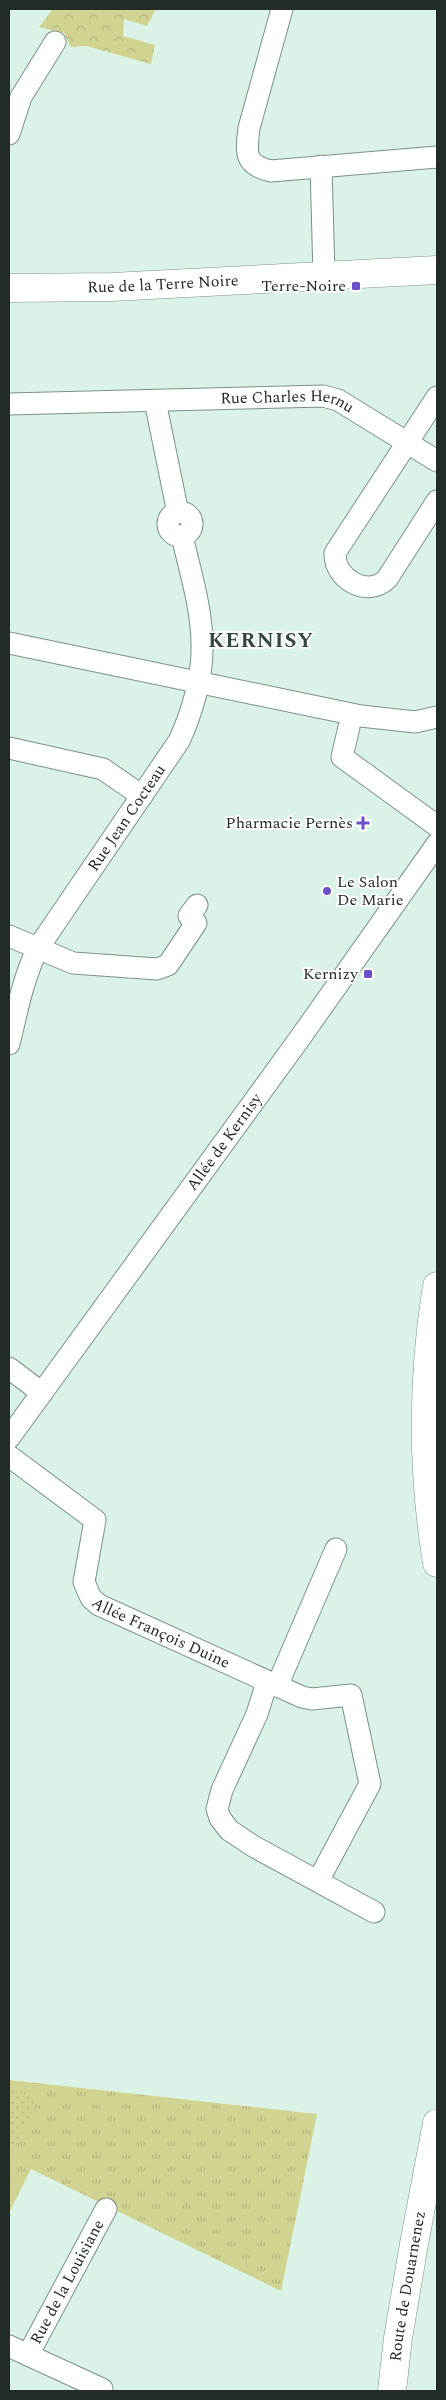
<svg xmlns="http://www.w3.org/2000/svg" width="446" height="2400" font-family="Spectral,serif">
<defs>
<pattern id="grass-tufts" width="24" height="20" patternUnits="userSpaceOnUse" patternTransform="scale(1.25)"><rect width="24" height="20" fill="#d1d391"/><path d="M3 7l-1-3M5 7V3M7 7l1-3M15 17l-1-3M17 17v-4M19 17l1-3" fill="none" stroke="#b3b57d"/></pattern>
<pattern id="forest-crowns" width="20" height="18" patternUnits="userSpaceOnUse" patternTransform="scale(1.25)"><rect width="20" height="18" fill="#d1d391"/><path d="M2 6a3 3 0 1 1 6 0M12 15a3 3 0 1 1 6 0" fill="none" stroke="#b3b57d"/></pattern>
<pattern id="park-dots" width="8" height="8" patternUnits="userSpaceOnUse" patternTransform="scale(1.25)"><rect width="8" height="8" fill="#d1d391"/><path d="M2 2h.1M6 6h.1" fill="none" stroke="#b3b57d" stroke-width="1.8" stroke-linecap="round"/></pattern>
</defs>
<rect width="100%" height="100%" fill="#dbf3e6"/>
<path fill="url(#grass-tufts)" d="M 9,2080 L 317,2114 L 281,2291 L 31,2169 L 9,2213 Z"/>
<path fill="url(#forest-crowns)" d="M 53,9 L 156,9 L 147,26 L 124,19 L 123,36 L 155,45 L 151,64 L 86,46 L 71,47 L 64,33 L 39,27 Z"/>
<path fill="url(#park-dots)" d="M 9,2086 L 37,2101 L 9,2160 Z"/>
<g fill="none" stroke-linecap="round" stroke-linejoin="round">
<g stroke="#7b9185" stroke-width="23">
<g id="street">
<path d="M 282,9 L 249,128 C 246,153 244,165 271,171 L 437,157"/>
<path d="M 9,134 L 21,97 L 55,42"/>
<path d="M 321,166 L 324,275"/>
<path d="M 437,397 L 335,553 C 334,579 367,598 387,579 L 437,501"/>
<path d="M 155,401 L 178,513"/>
<path id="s1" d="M 9,404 L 323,396 L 338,400 L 437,461"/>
<circle cx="180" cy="524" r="12"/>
<path d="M 9,643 L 361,716 L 415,722 L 437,717"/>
<path d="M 349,727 L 342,757 L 437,826"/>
<path d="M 9,748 L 103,769 L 142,796"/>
<path d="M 9,936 L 73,963 L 157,969 L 168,965 L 196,923 L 189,916 L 197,905"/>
<path id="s2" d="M 9,1044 C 17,1011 23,978 38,948 L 179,741 C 192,713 203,676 202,645 C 202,609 190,571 182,536"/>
<path d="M 9,1368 L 42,1393"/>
<path id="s3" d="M 9,1438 L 300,1038 L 437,844"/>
<path id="s4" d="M 9,1456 L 95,1520 L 84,1582 L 91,1598 L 99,1605 L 302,1697 L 312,1699 L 351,1695 L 370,1784 L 318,1881"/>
<path d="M 267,1682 L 257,1714 L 222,1790 L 217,1809 L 220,1818 L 229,1830 L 253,1846 L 374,1912"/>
<path d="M 277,1686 L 336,1549"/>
<path id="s5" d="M 9,2346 L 28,2355 L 106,2209"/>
<path d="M 28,2355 L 102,2389"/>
</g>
</g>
<g stroke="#7b9185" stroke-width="29">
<g id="secondary">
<path id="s6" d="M 9,288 L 112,287 L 437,270"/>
<path d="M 437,1286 C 422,1378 422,1471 437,1563"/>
<path id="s7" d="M 392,2391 L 398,2338 L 414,2244 L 437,2123"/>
</g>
</g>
<use href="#street" stroke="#fff" stroke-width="21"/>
<use href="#secondary" stroke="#fff" stroke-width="28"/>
</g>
<g fill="#6a4fc8" stroke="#fff" stroke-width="2">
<rect x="351" y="281" width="10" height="10" rx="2.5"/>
<path d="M360.5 815.5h5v5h5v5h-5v5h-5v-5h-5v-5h5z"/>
<circle cx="327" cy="891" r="5"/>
<rect x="363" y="969" width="10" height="10" rx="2.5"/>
</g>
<g text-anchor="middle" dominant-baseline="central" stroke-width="4" stroke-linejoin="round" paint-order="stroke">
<g font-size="16" fill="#222b26" stroke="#fff">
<text stroke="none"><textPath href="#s6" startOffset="154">Rue de la Terre Noire</textPath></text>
<text stroke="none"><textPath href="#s1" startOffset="279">Rue Charles Hernu</textPath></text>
<text stroke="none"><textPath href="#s2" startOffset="258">Rue Jean Cocteau</textPath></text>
<text stroke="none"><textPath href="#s3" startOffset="366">Allée de Kernisy</textPath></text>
<text stroke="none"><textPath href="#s4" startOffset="266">Allée François Duine</textPath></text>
<text stroke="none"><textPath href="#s5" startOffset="104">Rue de la Louisiane</textPath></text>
<text stroke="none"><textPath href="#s7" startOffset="106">Route de Douarnenez</textPath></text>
</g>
<g font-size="16" fill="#222b26" stroke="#fff" text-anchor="end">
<text x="346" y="286">Terre-Noire</text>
<text x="353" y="823">Pharmacie Pernès</text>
<text x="337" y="882" text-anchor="start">Le Salon<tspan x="337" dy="18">De Marie</tspan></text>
<text x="358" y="974">Kernizy</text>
</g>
<g font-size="21" font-weight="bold" letter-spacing="1" fill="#34483d" stroke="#fff">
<text x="261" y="641">KERNISY</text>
</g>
</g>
<rect width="446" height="2400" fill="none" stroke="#222b26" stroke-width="20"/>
</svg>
